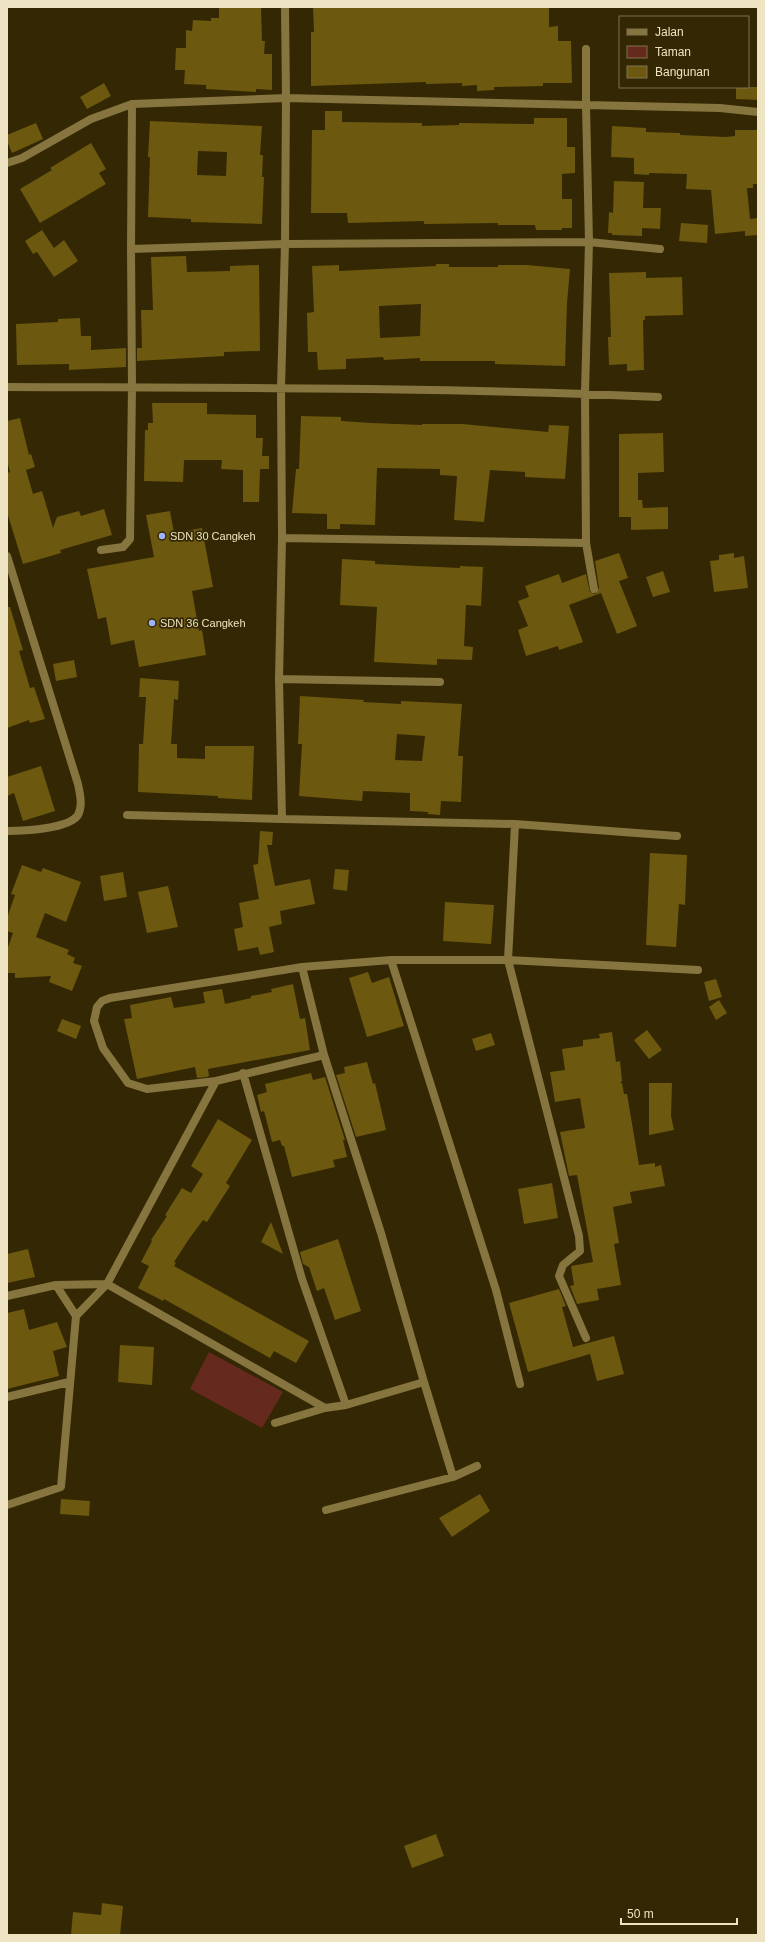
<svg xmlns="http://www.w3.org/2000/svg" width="765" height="1942" font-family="Helvetica,sans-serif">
<rect width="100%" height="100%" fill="#332803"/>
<path fill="#65291e" d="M 209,1352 L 283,1392 L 262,1428 L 190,1389 Z"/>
<path fill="#6c580e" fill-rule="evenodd" d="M 219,7 L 261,7 L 262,41 L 265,41 L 264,54 L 272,54 L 272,90 L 256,89 L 256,92 L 206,89 L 206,85 L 184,84 L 185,70 L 175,70 L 176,48 L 186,48 L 186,30 L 192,31 L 193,20 L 211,21 L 211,18 L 219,18 Z
M 313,7 L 549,7 L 549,27 L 558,26 L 558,41 L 571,41 L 572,83 L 543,83 L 543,86 L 494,87 L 494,90 L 477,91 L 477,85 L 462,86 L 462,83 L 426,84 L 426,82 L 311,86 L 311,32 L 314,32 Z
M 104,83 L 111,96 L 87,109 L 80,97 Z
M 736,87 L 758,87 L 758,100 L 736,99 Z
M 325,111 L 342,111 L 342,122 L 422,123 L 422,126 L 459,125 L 459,123 L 534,124 L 534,118 L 567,118 L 567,147 L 575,147 L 575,173 L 562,174 L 562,199 L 572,199 L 572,228 L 562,228 L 562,230 L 536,230 L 535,225 L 498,225 L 498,223 L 424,224 L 424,221 L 348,223 L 347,213 L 311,213 L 312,130 L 325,130 Z
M 150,121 L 262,126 L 260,155 L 263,155 L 262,177 L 264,177 L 262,224 L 191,222 L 191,219 L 148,217 L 150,157 L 148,157 ZM 198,151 L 227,152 L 226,176 L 197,175 Z
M 36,123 L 43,139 L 12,153 L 7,141 L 7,135 Z
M 612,126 L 646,128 L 646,132 L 680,133 L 680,135 L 726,137 L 735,136 L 735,130 L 758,130 L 758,184 L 753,184 L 753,188 L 747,188 L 750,219 L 758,218 L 758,235 L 745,236 L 745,231 L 715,234 L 711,190 L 686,189 L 687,174 L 649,173 L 649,175 L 634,174 L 634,158 L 611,157 Z
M 91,143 L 106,169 L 99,173 L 106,184 L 40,223 L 20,189 L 52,170 L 50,168 Z
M 614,181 L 644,182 L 643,208 L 661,208 L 660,229 L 642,228 L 642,236 L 612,235 L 612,233 L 608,233 L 609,212 L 613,213 Z
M 681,223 L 708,225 L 707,243 L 679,241 Z
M 42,230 L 54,248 L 64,240 L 78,261 L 54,277 L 37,252 L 33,254 L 25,241 Z
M 186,256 L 187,272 L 230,271 L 230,266 L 259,265 L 260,351 L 224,352 L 224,356 L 137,361 L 137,348 L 142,348 L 141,310 L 153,310 L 151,257 Z
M 436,264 L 449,264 L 449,267 L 498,267 L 498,265 L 527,265 L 570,269 L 567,303 L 565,366 L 495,364 L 495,361 L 420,361 L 420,358 L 384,360 L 383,357 L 346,359 L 346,369 L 318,370 L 317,352 L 308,352 L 307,313 L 314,312 L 312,266 L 339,265 L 339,271 L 436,266 ZM 421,304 L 420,336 L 380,338 L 379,306 Z
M 646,272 L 646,278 L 682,277 L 683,315 L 645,316 L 645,320 L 643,320 L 644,370 L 627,371 L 627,364 L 609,365 L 608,337 L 611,337 L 609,273 Z
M 80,318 L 81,336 L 91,336 L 91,350 L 126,348 L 126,367 L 69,370 L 69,364 L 17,365 L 16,324 L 58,322 L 58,319 Z
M 152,403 L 207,403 L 207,414 L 256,415 L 256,438 L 263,438 L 262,456 L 269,456 L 269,469 L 260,469 L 259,502 L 243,502 L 243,470 L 221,469 L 222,460 L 184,460 L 183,482 L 144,481 L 145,430 L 148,430 L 148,423 L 153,423 Z
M 301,416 L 341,417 L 341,421 L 371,423 L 422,425 L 422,424 L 462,424 L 548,432 L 549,425 L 569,426 L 565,479 L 525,477 L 525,472 L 490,470 L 484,522 L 454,520 L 457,476 L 440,475 L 440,469 L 377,468 L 375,525 L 340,524 L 340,529 L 327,529 L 327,514 L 292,513 L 296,469 L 299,469 Z
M 20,418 L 29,455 L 31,454 L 35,467 L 26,470 L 33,494 L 42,491 L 53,528 L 57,517 L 79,511 L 81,516 L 104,509 L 112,535 L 60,550 L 61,553 L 23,564 L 7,512 L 7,473 L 10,472 L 7,460 L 7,421 Z
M 663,433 L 664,472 L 638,473 L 638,500 L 642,500 L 643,508 L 668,507 L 668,529 L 631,530 L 631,517 L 619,517 L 619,434 Z
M 170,511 L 174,533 L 202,528 L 213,587 L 192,591 L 199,631 L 202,630 L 206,655 L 139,667 L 134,640 L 111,645 L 106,617 L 98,619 L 87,569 L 154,557 L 146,515 Z
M 619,553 L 628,578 L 619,581 L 637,626 L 617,634 L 601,593 L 569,605 L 583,642 L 559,650 L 558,646 L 526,656 L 518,630 L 528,626 L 518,601 L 529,597 L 525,586 L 559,574 L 562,583 L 586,574 L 590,592 L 595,594 L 599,588 L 595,561 Z
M 734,553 L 734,558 L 744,556 L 748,588 L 714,592 L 710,561 L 719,560 L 719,555 Z
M 342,559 L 375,561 L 375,564 L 460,568 L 460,566 L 483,567 L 481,606 L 466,605 L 464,646 L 473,647 L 472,660 L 437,659 L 437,665 L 374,662 L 377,607 L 340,605 Z
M 663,571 L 670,592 L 653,597 L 646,577 Z
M 7,607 L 10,607 L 23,650 L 19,651 L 30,688 L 34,687 L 45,719 L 30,723 L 29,720 L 7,728 Z
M 74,660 L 77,677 L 56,681 L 53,664 Z
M 140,678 L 179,681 L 178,700 L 174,699 L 171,744 L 177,744 L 177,758 L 205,759 L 205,746 L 254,746 L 252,800 L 218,798 L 218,796 L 138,792 L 139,744 L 143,744 L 146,697 L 139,697 Z
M 300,696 L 364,700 L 363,702 L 401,704 L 401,701 L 462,704 L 458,756 L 463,756 L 461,802 L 441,801 L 440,815 L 428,814 L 428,812 L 410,811 L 410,793 L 363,791 L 362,801 L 299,796 L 302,744 L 298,744 ZM 397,734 L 425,736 L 422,761 L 395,760 Z
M 41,766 L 55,811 L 23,821 L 14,793 L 7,796 L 7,777 Z
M 260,831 L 273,832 L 272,845 L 267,845 L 275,886 L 310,879 L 315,904 L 280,911 L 282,924 L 269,927 L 274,952 L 260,955 L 258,947 L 238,951 L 234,929 L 243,927 L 239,903 L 259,899 L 253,865 L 258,864 Z
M 650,853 L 687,855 L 685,905 L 679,904 L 676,947 L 646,945 Z
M 22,865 L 41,872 L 43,868 L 81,882 L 66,922 L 45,913 L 36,937 L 69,950 L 67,954 L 75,958 L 73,963 L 82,966 L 72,991 L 49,982 L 51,976 L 15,978 L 15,973 L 7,973 L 7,950 L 13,933 L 7,931 L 7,918 L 15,895 L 11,894 Z
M 335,869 L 349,870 L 347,891 L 333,889 Z
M 123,872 L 127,897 L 104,901 L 100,876 Z
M 168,886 L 178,927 L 147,933 L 138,892 Z
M 445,902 L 494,905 L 491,944 L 443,941 Z
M 368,972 L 372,983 L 389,977 L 404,1026 L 367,1037 L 349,978 Z
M 716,979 L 722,997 L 709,1001 L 704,982 Z
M 293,984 L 300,1019 L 305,1018 L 310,1050 L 208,1069 L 209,1076 L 207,1077 L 197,1078 L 195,1067 L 137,1079 L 124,1019 L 132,1018 L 130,1005 L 171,997 L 174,1008 L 205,1003 L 203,992 L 222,989 L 225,1004 L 251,998 L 251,996 L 272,992 L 271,989 Z
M 719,1000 L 727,1013 L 716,1020 L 709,1007 Z
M 62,1019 L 81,1026 L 76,1039 L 57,1031 Z
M 647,1030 L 662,1050 L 649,1059 L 634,1040 Z
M 612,1032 L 616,1062 L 620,1061 L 622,1081 L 620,1083 L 622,1083 L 624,1094 L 627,1094 L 639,1165 L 655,1163 L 655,1167 L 661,1165 L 665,1186 L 630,1192 L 632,1203 L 613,1207 L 619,1243 L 614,1244 L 621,1285 L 597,1289 L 599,1300 L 577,1304 L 570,1286 L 574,1285 L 571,1266 L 593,1262 L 577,1175 L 569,1176 L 560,1132 L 585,1128 L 580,1098 L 555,1102 L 550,1072 L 565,1070 L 562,1049 L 583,1046 L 583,1040 L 600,1038 L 599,1034 Z
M 491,1033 L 495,1045 L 476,1051 L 472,1039 Z
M 367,1062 L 373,1084 L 375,1083 L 386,1130 L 356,1137 L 336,1075 L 345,1073 L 344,1067 Z
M 311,1073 L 313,1080 L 325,1077 L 345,1140 L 343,1140 L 347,1157 L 333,1160 L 335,1167 L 292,1177 L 284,1146 L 282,1146 L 280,1140 L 272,1142 L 264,1111 L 261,1112 L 257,1095 L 267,1092 L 265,1084 Z
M 649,1083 L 672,1083 L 671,1116 L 674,1130 L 649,1135 Z
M 218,1119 L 252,1140 L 226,1183 L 230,1186 L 207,1222 L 203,1220 L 189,1239 L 174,1262 L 176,1263 L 174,1266 L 309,1341 L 296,1363 L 274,1351 L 270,1358 L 164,1299 L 163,1301 L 138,1288 L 149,1266 L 141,1262 L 152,1241 L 151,1240 L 167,1216 L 165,1215 L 182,1188 L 191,1193 L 203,1174 L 191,1166 Z
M 552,1183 L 558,1218 L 524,1224 L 518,1189 Z
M 271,1222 L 283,1254 L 261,1242 Z
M 338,1239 L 361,1311 L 335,1320 L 324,1288 L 317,1291 L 309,1267 L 303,1264 L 300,1252 Z
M 28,1249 L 35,1277 L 7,1283 L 7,1254 Z
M 559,1289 L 566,1306 L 562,1307 L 573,1347 L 614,1336 L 624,1374 L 597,1381 L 590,1354 L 528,1372 L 509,1303 Z
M 24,1309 L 29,1330 L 57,1322 L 67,1347 L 53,1351 L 59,1376 L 7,1389 L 7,1313 Z
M 120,1345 L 154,1347 L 152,1385 L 118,1382 Z
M 480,1494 L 490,1511 L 452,1537 L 439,1518 Z
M 61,1499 L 90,1501 L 89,1516 L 60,1514 Z
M 436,1834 L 444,1856 L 412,1868 L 404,1846 Z
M 102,1903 L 123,1906 L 120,1935 L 71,1935 L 73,1912 L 101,1915 Z"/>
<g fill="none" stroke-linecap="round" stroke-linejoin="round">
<path stroke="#86753e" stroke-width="8" d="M 586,49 L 586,105 L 720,108 L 758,112
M 132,104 L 131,249 L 285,244 L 589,242 L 660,249
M 7,163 L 22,158 L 91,119 L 132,104 L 286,98 L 586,105 L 589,242 L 585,393 L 586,543 L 282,538 L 281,388 L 285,244 L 286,98 L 285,7
M 7,387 C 224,388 442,387 658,397
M 282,538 L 279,679 L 282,819 L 515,824 L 677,836
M 586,543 L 594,589
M 101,550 L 123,547 L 130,539 L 132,387 L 131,249
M 7,556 L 78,784 C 80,794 83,806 78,815 C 69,829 23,831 7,831
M 279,679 L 440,682
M 127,815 L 282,819
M 515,824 L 508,960 L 579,1236 L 580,1251 L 563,1265 L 559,1276 L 586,1338
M 302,967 L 324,1055
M 324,1055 L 381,1233 L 424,1382 L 346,1405 L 325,1408 L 107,1284 L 216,1081 Z
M 243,1073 L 302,1279 L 346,1405
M 216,1081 L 147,1089 L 128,1083 L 103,1048 L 94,1021 L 97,1007 L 102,1001 L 110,998 L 302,967 L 391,960
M 56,1285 L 107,1284 L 76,1316
M 7,1296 L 56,1285 L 76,1316 L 61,1487 L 7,1505
M 424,1382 L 453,1477
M 520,1384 L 496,1290 L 391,960 L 508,960 L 698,970
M 7,1397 L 69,1382
M 275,1423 L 325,1408
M 326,1510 L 453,1477 L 477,1466"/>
</g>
<g fill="#9fb3fd" stroke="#332803" stroke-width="1.5">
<circle cx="162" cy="536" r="4"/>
<circle cx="152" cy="623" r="4"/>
</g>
<g text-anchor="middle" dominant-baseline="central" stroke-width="3.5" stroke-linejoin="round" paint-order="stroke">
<g font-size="11" fill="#eee3c2" stroke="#332803" text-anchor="start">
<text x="170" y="536">SDN 30 Cangkeh</text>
<text x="160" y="623">SDN 36 Cangkeh</text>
</g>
</g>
<rect width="765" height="1942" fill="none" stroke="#eee3c2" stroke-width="16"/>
<rect x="619" y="16" width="130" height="72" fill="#332803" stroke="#7e734f"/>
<rect x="627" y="29" width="20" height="6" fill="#86753e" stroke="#7e734f"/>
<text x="655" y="36" font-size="12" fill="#eee3c2">Jalan</text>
<rect x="627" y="46" width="20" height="12" fill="#65291e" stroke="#7e734f"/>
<text x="655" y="56" font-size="12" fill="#eee3c2">Taman</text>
<rect x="627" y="66" width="20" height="12" fill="#6c580e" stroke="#7e734f"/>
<text x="655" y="76" font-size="12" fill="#eee3c2">Bangunan</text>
<path d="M621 1918v6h116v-6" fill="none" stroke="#eee3c2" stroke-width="2"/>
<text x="627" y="1918" font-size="12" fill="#eee3c2" stroke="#332803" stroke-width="3" paint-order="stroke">50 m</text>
</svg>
